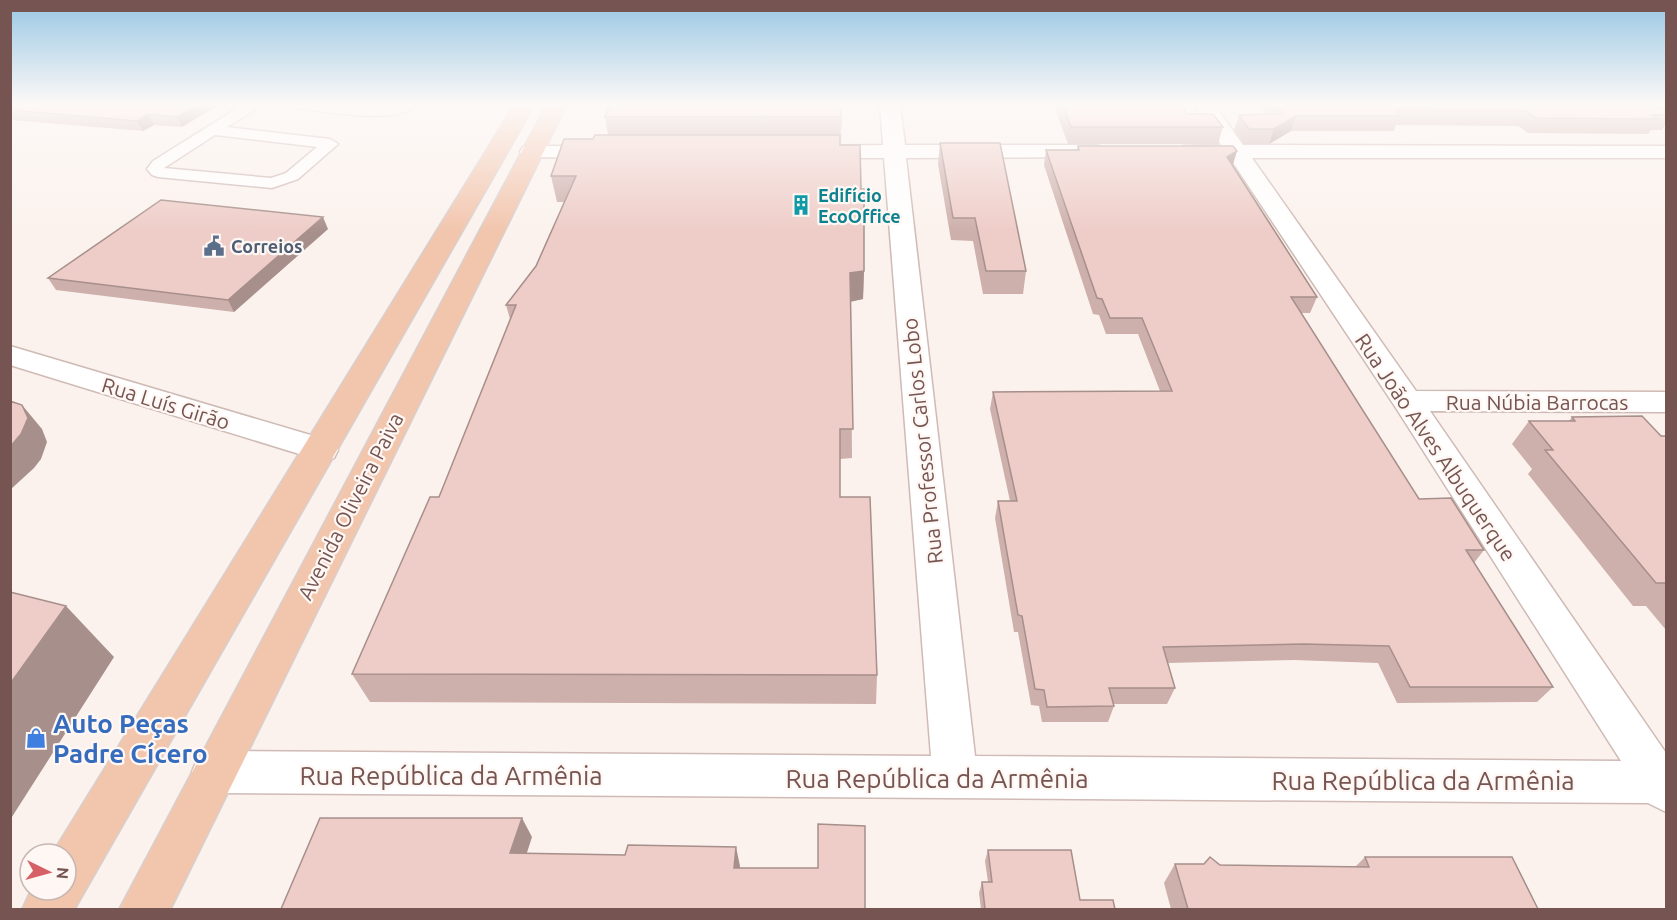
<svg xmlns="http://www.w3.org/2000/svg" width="1677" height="920" font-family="Ubuntu,sans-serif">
<rect width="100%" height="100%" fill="#fbf2ed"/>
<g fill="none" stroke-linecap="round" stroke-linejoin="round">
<g stroke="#cfbab5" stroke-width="3">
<path id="service" d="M 244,104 L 264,104 L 227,127 L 330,139 L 338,144 L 298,179 L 272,188 L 158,177 L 152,175 L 147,169 L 153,161 ZM 215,135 L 317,147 L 286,173 L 271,178 L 164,168 Z
M 290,104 L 389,108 L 399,104 L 417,104 C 398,126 325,111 297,108 Z"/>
</g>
<g stroke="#cfbab5" stroke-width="3">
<path id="minor" d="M 880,104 L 900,104 L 905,145 L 1092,145 L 1100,146 L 1103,151 L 1100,156 L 1092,157 L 906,158 L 975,756 L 1621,761 L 1396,408 L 1230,158 L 1183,156 L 1180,151 L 1183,146 L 1221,145 L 1194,104 L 1214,104 L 1243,145 L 1666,146 L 1666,158 L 1252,158 L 1416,391 L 1666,392 L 1666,412 L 1430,411 L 1666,753 L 1666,812 L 1648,803 L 214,793 L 198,787 L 192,772 L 198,757 L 214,751 L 931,756 L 884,158 L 816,158 L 808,157 L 805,152 L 808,147 L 816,146 L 883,145 Z
M 531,146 L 603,146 L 611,147 L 614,152 L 611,157 L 603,158 L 523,157 L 520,152 L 523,147 Z"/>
</g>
<g stroke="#cfbab5" stroke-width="3">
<path id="tertiary" d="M 10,346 L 334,442 L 338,450 L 334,458 L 322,461 L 10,365 Z"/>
</g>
<g stroke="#d8cfce" stroke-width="3">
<path id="primary" d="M 515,104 L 535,104 L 74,910 L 22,910 L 31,890 L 66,890 L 66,854 L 52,854 Z
M 547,104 L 567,104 L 170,910 L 119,910 Z"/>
</g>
<use href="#service" fill="#fff" fill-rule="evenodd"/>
<use href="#minor" fill="#fff" fill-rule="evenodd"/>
<use href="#tertiary" fill="#fff" fill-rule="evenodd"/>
<use href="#primary" fill="#f2c5ad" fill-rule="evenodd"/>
</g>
<path fill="#cdafab" d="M 10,104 L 220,104 L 182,127 L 154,125 L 143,131 L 10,120 Z
M 842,104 L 840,144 L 864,271 L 863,299 L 851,301 L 852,458 L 840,459 L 840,497 L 877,675 L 876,704 L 370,702 L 352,674 L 439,497 L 510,319 L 506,305 L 536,266 L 564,202 L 557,202 L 551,176 L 593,139 L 608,135 L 605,117 Z
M 1053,104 L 1181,104 L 1187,114 L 1223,127 L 1218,144 L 1068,144 Z
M 1258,104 L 1666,104 L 1666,123 L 1662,130 L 1651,130 L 1648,134 L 1528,133 L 1518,126 L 1396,125 L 1394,131 L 1291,131 L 1269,144 L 1244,144 L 1234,130 L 1239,115 L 1266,115 Z
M 940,143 L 1026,271 L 1023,294 L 983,294 L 973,241 L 951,240 L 938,164 Z
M 1078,146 L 1237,151 L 1233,165 L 1317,297 L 1310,313 L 1301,313 L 1419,499 L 1484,550 L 1474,563 L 1553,687 L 1537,702 L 1397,703 L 1378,663 L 1294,660 L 1167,663 L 1175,688 L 1167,704 L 1113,704 L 1114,706 L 1108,722 L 1042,722 L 1039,706 L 1031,705 L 1018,632 L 1014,632 L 995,518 L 998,501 L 1010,501 L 990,409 L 993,392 L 1160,391 L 1138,334 L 1106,334 L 1099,315 L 1093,314 L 1044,165 L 1046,150 L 1077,150 Z
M 328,229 L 234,312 L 56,290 L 48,278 Z
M 1572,417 L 1661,436 L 1666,436 L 1666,630 L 1646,606 L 1633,606 L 1528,474 L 1532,469 L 1512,444 L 1529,421 L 1569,421 Z
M 988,850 L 1080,900 L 1115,909 L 981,909 L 979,893 L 982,882 L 988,882 L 985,861 Z
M 1365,857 L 1538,909 L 1171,909 L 1164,883 L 1175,864 L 1355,867 Z"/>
<path fill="#a78f8b" d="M 198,104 L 220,104 L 182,127 L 177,117 Z
M 841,104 L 842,104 L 841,144 Z
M 148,114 L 154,125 L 143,131 L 137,121 Z
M 1296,116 L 1291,131 L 1269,144 L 1274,129 Z
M 1237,151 L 1232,166 L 1227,157 Z
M 323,217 L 328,229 L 234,312 L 228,300 Z
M 864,271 L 863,299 L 850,302 L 850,273 Z
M 22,405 L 42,429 L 47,442 L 41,459 L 34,468 L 10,490 L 10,447 Z
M 66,606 L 114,657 L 10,820 L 10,684 Z
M 522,818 L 532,837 L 521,871 L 510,853 Z
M 736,847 L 740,866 L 738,886 L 734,868 Z"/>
<path fill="#eeccc7" stroke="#a78f8b" stroke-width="1.5" d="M 10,104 L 198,104 L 177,117 L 148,114 L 137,121 L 10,110 Z
M 611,104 L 841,104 L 841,117 L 605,117 Z
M 1062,104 L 1181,104 L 1187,114 L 1213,114 L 1223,127 L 1071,127 Z
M 1274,104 L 1655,104 L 1666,112 L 1666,115 L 1651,115 L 1658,119 L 1536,118 L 1526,111 L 1397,110 L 1400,112 L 1396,112 L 1400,116 L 1296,116 L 1274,129 L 1249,129 L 1239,115 L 1283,114 Z
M 595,135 L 840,135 L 840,145 L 860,145 L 861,189 L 864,189 L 864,271 L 850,273 L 853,429 L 840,429 L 840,497 L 870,497 L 877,675 L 352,674 L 430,497 L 439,497 L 516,305 L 506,305 L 536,266 L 576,176 L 551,176 L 564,139 L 593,139 Z
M 940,143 L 1000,143 L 1026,271 L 986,271 L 975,218 L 953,218 Z
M 1078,146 L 1233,146 L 1237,151 L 1227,157 L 1317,297 L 1291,297 L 1419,499 L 1451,498 L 1484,550 L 1466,550 L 1553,687 L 1410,687 L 1389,646 L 1303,644 L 1163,647 L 1175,688 L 1109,688 L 1114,706 L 1047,707 L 1044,690 L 1035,689 L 1022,616 L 1018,615 L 998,501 L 1017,501 L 993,392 L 1172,391 L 1142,318 L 1110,318 L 1102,299 L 1097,298 L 1046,150 L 1079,150 Z
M 161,200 L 323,217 L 228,300 L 48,278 Z
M 10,401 L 22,405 L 28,418 L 21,434 L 10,447 Z
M 1642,416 L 1661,436 L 1666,436 L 1666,583 L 1656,583 L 1545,450 L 1553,450 L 1529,421 L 1575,421 L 1572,417 Z
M 10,592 L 66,606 L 10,684 Z
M 320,818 L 522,818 L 510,853 L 625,855 L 628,845 L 736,847 L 734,868 L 818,868 L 818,824 L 865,826 L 865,909 L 281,909 Z
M 988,850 L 1071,850 L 1080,900 L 1113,900 L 1115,909 L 985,909 L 982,882 L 992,882 Z
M 1210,857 L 1220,865 L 1369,867 L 1365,857 L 1512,857 L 1538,909 L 1188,909 L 1175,864 L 1204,864 Z"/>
<linearGradient id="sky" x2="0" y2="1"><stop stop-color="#99c7e4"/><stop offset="0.45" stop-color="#fdf9f7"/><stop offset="1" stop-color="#fdf9f7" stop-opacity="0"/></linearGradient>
<rect width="1677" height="233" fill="url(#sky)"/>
<defs>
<g id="building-bare" transform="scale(1.62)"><path d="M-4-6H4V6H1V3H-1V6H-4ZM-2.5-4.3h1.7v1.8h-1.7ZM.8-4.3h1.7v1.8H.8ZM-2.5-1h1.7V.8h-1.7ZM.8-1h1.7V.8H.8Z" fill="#0f9aa8" stroke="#fef7f3" stroke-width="2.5" paint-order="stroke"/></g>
<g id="civic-bare" transform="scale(1.62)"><path d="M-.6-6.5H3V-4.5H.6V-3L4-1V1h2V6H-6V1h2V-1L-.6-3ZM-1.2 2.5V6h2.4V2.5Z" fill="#5c6f8a" stroke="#fef7f3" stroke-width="2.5" paint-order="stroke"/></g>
<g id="shop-bare" transform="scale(1.62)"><path d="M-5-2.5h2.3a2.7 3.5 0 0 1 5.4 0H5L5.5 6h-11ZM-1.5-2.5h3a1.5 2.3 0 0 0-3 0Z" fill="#3f7fe0" stroke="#fef7f3" stroke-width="2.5" paint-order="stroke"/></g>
</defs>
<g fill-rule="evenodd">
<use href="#building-bare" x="801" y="205"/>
<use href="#civic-bare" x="214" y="246"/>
<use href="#shop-bare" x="36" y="738"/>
</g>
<g text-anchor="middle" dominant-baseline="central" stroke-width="4.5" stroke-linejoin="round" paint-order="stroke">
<g font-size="18" font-weight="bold" fill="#0d838f" stroke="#fef7f3" text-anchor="start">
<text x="818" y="195">Edifício<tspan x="818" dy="21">EcoOffice</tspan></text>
</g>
<g font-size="18" font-weight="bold" fill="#4e5e75" stroke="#fef7f3" text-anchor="start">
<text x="231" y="246">Correios</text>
</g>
<g font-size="21" fill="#755451" stroke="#fef7f3">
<text x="1537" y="402">Rua Núbia Barrocas</text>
<text transform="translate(166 403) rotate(17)">Rua Luís Girão</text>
<text transform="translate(922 441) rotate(-96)">Rua Professor Carlos Lobo</text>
<text transform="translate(1436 447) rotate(56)">Rua João Alves Albuquerque</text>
<text transform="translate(350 506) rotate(-63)">Avenida Oliveira Paiva</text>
</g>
<g font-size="26" font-weight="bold" fill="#366cbe" stroke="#fef7f3" text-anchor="start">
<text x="53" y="723">Auto Peças<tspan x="53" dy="30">Padre Cícero</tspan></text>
</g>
<g font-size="26" fill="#755451" stroke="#fef7f3">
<text x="451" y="775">Rua República da Armênia</text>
<text x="937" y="778">Rua República da Armênia</text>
<text x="1423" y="780">Rua República da Armênia</text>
</g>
</g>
<rect width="1677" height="920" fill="none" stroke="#755451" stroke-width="24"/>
<g transform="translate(48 872) rotate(95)"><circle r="28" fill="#fef7f3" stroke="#c7b6b2" stroke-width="1.5"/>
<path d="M0-4.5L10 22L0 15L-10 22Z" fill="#d76066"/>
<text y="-9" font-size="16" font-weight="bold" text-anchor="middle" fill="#755451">N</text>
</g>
</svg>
